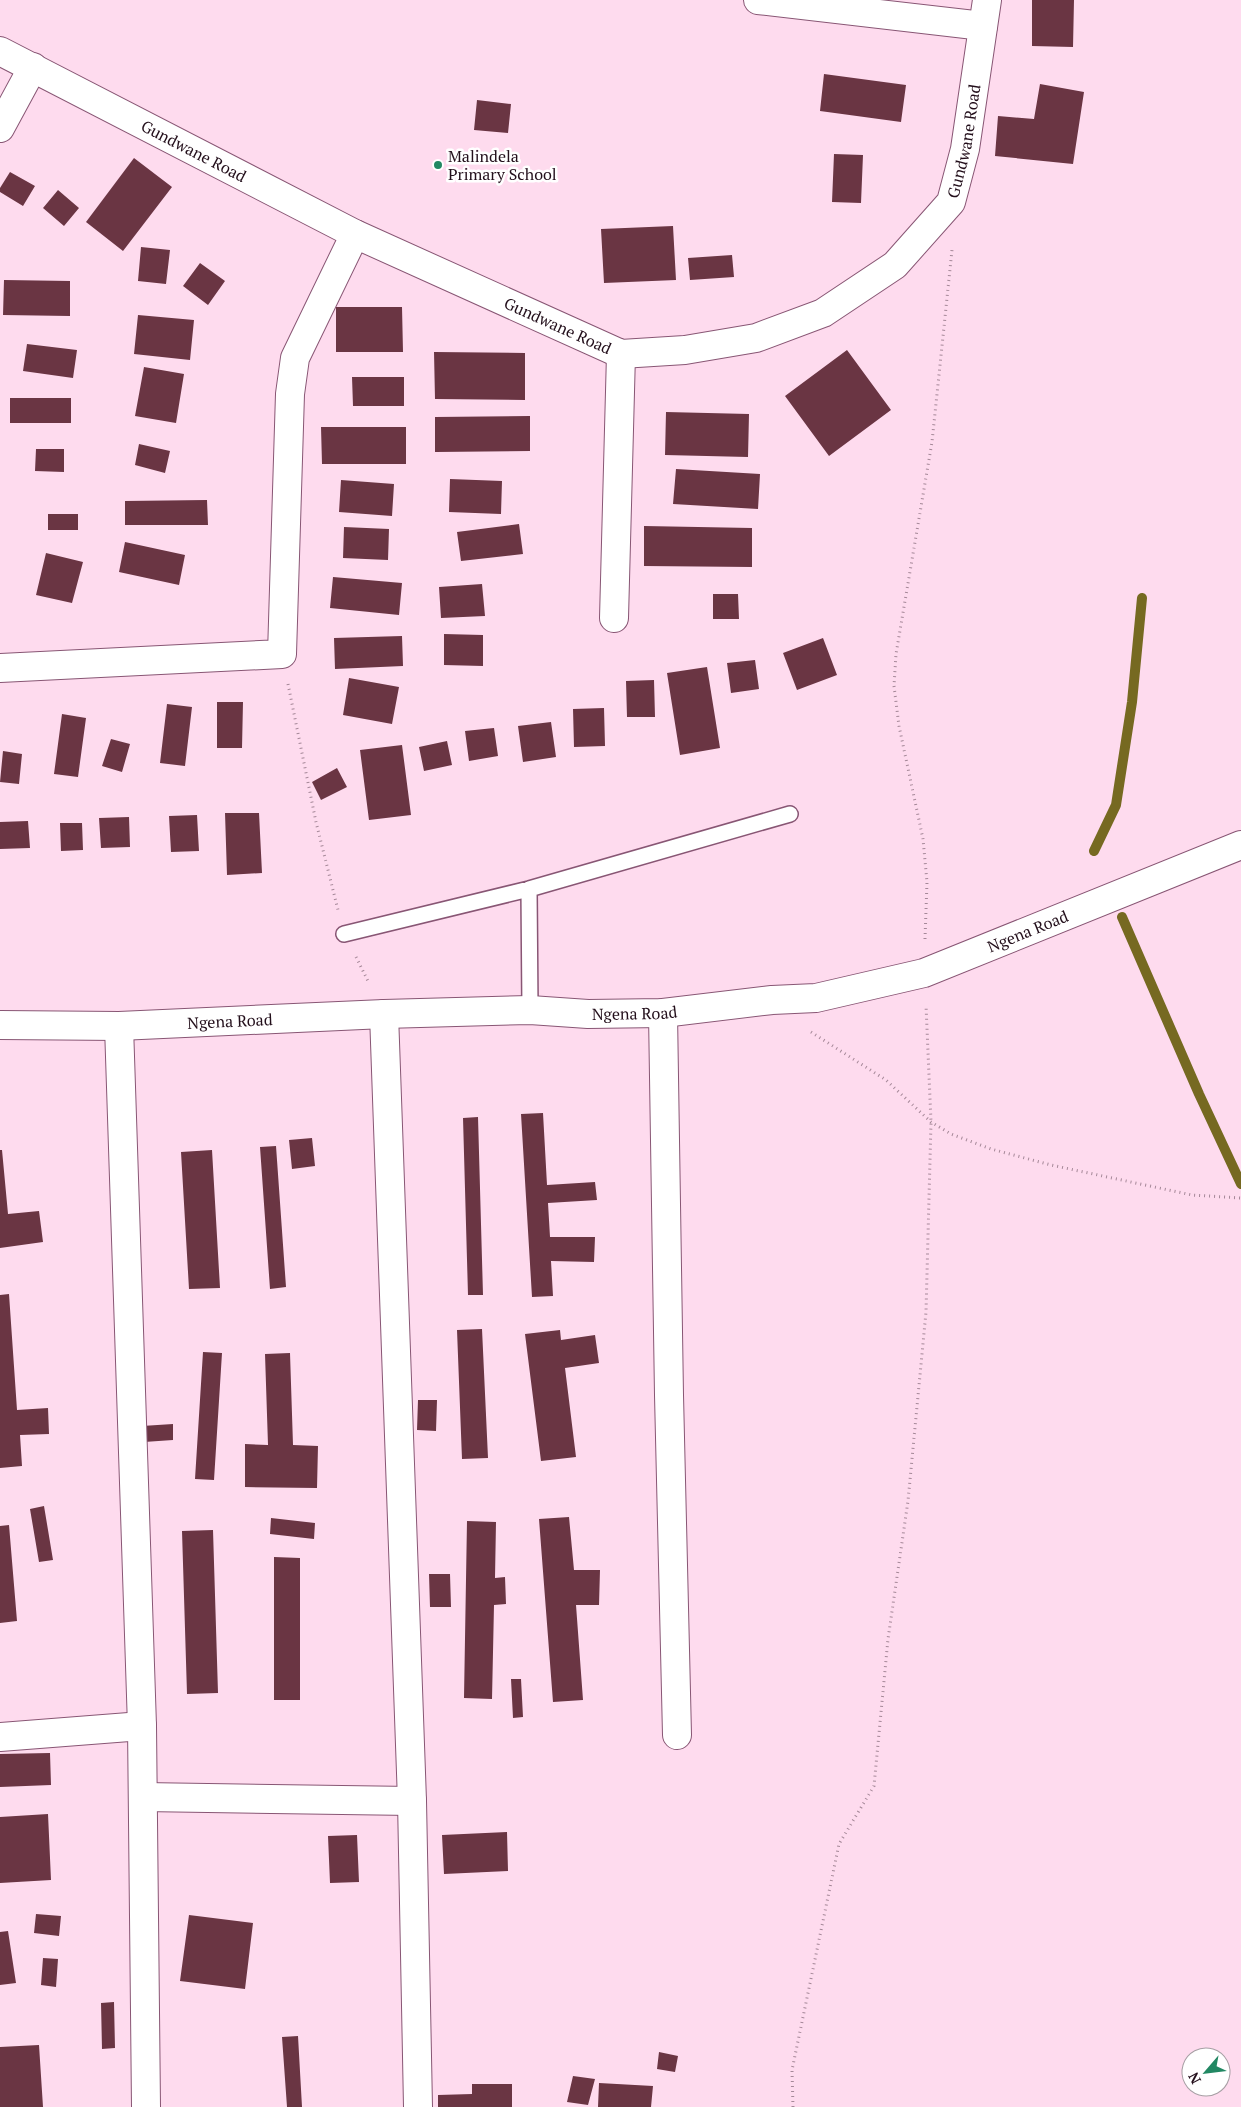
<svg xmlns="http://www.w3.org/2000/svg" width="1241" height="2107" font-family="'PT Serif',serif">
<rect width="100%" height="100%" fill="#fedbee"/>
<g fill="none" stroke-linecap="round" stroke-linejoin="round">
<path stroke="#766921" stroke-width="10" d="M 1094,851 L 1116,805 L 1132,702 L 1142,598
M 1122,917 L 1199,1094 L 1241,1184"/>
</g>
<path fill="#6a3543" d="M 1032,0 L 1074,0 L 1073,47 L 1032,46 Z
M 824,74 L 906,85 L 901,122 L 820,111 Z
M 1040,84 L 1084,92 L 1073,164 L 995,156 L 998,116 L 1034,119 Z
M 477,100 L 511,104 L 508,133 L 474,130 Z
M 834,154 L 863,155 L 861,203 L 832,202 Z
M 134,158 L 172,187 L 123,251 L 86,222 Z
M 10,172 L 35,186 L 23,206 L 0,192 L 0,188 Z
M 58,190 L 79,208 L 64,226 L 43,208 Z
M 673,226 L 676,280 L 604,283 L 601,229 Z
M 141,247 L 170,250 L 166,284 L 138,281 Z
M 732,255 L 734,277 L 690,280 L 688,258 Z
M 200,263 L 225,281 L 208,305 L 183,286 Z
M 4,280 L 70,281 L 70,316 L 3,315 Z
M 336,307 L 402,307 L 403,352 L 336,352 Z
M 138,315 L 194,320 L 190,360 L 134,354 Z
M 27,344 L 77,350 L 73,378 L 23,371 Z
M 847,350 L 891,410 L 829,456 L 785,396 Z
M 434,352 L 525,353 L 525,400 L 435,399 Z
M 144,367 L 184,374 L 176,423 L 135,416 Z
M 352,377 L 404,377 L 404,406 L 353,406 Z
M 10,398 L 71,398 L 71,423 L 10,423 Z
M 666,412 L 749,414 L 748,457 L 665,455 Z
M 530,416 L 530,451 L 435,452 L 435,417 Z
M 321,427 L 406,427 L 406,464 L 322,464 Z
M 139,444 L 170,451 L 165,473 L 135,465 Z
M 36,449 L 64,449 L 64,472 L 35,471 Z
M 676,469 L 760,474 L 758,509 L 673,504 Z
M 450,479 L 502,481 L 501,514 L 449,512 Z
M 341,480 L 394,484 L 392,516 L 339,512 Z
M 207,500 L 208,525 L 125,525 L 125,501 Z
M 48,514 L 78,514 L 78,530 L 48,530 Z
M 519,524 L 523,554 L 461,561 L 457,532 Z
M 644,526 L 752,528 L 752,567 L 644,566 Z
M 344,527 L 389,529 L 388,560 L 343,558 Z
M 125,542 L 185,555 L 179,585 L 119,572 Z
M 46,553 L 83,562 L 72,603 L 36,595 Z
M 333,577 L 402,583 L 399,615 L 330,608 Z
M 482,584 L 485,616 L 441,618 L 439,587 Z
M 713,594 L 738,594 L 739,619 L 713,619 Z
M 444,634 L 483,635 L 483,666 L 444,665 Z
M 402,636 L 403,666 L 335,669 L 334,638 Z
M 823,638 L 837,675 L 797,690 L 783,653 Z
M 755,660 L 759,689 L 731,693 L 727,663 Z
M 707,667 L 720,748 L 680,755 L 667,673 Z
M 349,678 L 399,687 L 392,724 L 343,715 Z
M 654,680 L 655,717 L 627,717 L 626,681 Z
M 217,702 L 243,702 L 242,748 L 217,748 Z
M 167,704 L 192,707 L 185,766 L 160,763 Z
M 604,708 L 605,746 L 574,747 L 573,709 Z
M 62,714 L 86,718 L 78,777 L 54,774 Z
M 551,722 L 556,757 L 523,762 L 518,726 Z
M 494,728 L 498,756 L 469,761 L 465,731 Z
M 111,739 L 130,744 L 122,772 L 102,766 Z
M 447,741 L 452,765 L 424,771 L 419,747 Z
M 402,745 L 411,815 L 369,820 L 360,750 Z
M 3,751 L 22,754 L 19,784 L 0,782 Z
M 337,768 L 347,787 L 321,800 L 312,782 Z
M 225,813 L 259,813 L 262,873 L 227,875 Z
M 197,815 L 199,851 L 171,852 L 169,816 Z
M 129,817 L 130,847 L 101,848 L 99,818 Z
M 28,821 L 30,848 L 0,849 L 0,822 Z
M 60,823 L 82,823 L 83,850 L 61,851 Z
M 543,1113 L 547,1185 L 595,1182 L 597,1200 L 548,1203 L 550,1237 L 595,1237 L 594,1262 L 551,1261 L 553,1296 L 532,1297 L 521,1114 Z
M 478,1117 L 483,1295 L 468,1295 L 463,1118 Z
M 312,1138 L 315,1166 L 292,1169 L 289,1140 Z
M 276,1146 L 286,1287 L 270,1289 L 260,1147 Z
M 0,1150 L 2,1150 L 8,1214 L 39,1211 L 43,1242 L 0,1248 Z
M 212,1150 L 220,1288 L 189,1289 L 181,1152 Z
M 9,1294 L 17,1410 L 48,1408 L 49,1434 L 20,1435 L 22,1466 L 0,1468 L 0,1295 Z
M 482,1329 L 488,1458 L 462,1459 L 457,1330 Z
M 560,1330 L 561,1340 L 595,1335 L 599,1363 L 565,1368 L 576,1457 L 541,1461 L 525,1334 Z
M 203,1352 L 222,1353 L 214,1480 L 195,1479 Z
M 290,1353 L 293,1445 L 318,1446 L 317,1488 L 245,1487 L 245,1444 L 268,1445 L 265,1354 Z
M 418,1400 L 437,1400 L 436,1431 L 417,1430 Z
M 173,1424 L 173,1440 L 144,1442 L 142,1426 Z
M 44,1506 L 53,1560 L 39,1562 L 30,1509 Z
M 569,1517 L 574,1570 L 600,1570 L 599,1605 L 576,1605 L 583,1700 L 553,1702 L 539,1519 Z
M 271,1518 L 315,1523 L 314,1539 L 270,1534 Z
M 467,1521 L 496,1522 L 495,1578 L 505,1577 L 506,1604 L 494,1605 L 492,1699 L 464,1698 Z
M 9,1525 L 17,1621 L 0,1623 L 0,1526 Z
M 213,1530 L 218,1693 L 187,1694 L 182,1531 Z
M 274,1557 L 300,1558 L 300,1700 L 274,1700 Z
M 429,1574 L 450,1574 L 451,1607 L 430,1607 Z
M 511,1679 L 521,1679 L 523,1717 L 513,1718 Z
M 50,1753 L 51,1785 L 0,1787 L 0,1754 Z
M 48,1814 L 51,1880 L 0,1883 L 0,1817 Z
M 507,1832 L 508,1871 L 444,1874 L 442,1835 Z
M 357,1835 L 359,1882 L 330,1883 L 328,1836 Z
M 36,1914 L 61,1916 L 59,1936 L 34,1933 Z
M 189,1915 L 253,1923 L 245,1989 L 180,1981 Z
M 8,1931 L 16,1983 L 0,1985 L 0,1932 Z
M 43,1958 L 58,1959 L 56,1987 L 41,1985 Z
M 114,2002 L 115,2048 L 102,2049 L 101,2003 Z
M 298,2036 L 302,2107 L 287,2107 L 282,2037 Z
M 39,2045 L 43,2107 L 0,2107 L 0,2047 Z
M 659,2052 L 678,2056 L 675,2072 L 657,2069 Z
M 573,2076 L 595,2079 L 588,2105 L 567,2102 Z
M 599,2083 L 653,2086 L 651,2107 L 598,2107 Z
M 472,2084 L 512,2084 L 512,2107 L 438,2107 L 438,2095 L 472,2094 Z"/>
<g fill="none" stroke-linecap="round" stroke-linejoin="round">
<g stroke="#885674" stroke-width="18">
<path id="lane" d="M 529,889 L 530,1010
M 344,934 L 529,889 L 790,814"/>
</g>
<g stroke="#885674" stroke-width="30">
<g id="street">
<path d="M 758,0 L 983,26"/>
<path id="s1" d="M 0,51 L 355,234 L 621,354 L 685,350 L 756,338 L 823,313 L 895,265 L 951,202 L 965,149 L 987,0"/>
<path d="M 0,128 L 33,67"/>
<path d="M 614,618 L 621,354"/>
<path d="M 0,668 L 282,654 L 290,394 L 295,358 L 355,234"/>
<path d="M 663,1013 L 669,1395 L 677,1735"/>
<path d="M 384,1014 L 412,1801 L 418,2107"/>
<path d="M 119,1026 L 142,1726 L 146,2107"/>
<path d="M 0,1737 L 142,1726"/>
<path d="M 143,1797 L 412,1801"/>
</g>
</g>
<g stroke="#885674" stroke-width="30">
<g id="secondary">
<path id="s2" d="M 0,1025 L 119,1026 L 384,1014 L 530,1010 L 588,1014 L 663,1013 L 772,1000 L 816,998 L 924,973 L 1241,845"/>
</g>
</g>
<path stroke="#a58898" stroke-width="3" stroke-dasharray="1 4" stroke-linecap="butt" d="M 288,684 L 316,822 L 338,910
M 925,939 L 927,882 L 923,839 L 899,726 L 894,686 L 896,654 L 932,442 L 952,250
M 356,957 L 369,983
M 811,1032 L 886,1080 L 931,1122 L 951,1134 L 991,1149 L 1051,1165 L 1192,1195 L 1241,1198
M 793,2107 L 792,2070 L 839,1844 L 874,1786 L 888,1639 L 908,1501 L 926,1312 L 931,1122 L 926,1005"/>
<use href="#lane" stroke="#fff" stroke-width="15"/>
<use href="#street" stroke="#fff" stroke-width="28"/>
<use href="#secondary" stroke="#fff" stroke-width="28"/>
</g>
<circle fill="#228863" stroke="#fff" stroke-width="2" cx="438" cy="165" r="5"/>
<g text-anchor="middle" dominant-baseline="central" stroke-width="5" stroke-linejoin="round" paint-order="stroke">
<g font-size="16" fill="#230f1b" stroke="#fff">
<text stroke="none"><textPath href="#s1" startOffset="1132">Gundwane Road</textPath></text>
<text stroke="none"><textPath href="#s1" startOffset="218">Gundwane Road</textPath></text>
<text stroke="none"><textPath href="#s1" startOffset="622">Gundwane Road</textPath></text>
<text stroke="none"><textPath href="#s2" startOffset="1040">Ngena Road</textPath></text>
<text stroke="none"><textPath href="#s2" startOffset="635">Ngena Road</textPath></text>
<text stroke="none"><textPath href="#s2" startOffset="230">Ngena Road</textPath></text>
</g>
<g font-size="16" fill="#230f1b" stroke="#fff" text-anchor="start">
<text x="448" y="156">Malindela<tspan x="448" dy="18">Primary School</tspan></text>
</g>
</g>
<g transform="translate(1206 2072) rotate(242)"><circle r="24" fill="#ffffff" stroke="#a79fa4"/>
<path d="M0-4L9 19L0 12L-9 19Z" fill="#228863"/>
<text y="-8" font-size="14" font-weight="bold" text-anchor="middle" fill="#230f1b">N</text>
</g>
</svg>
